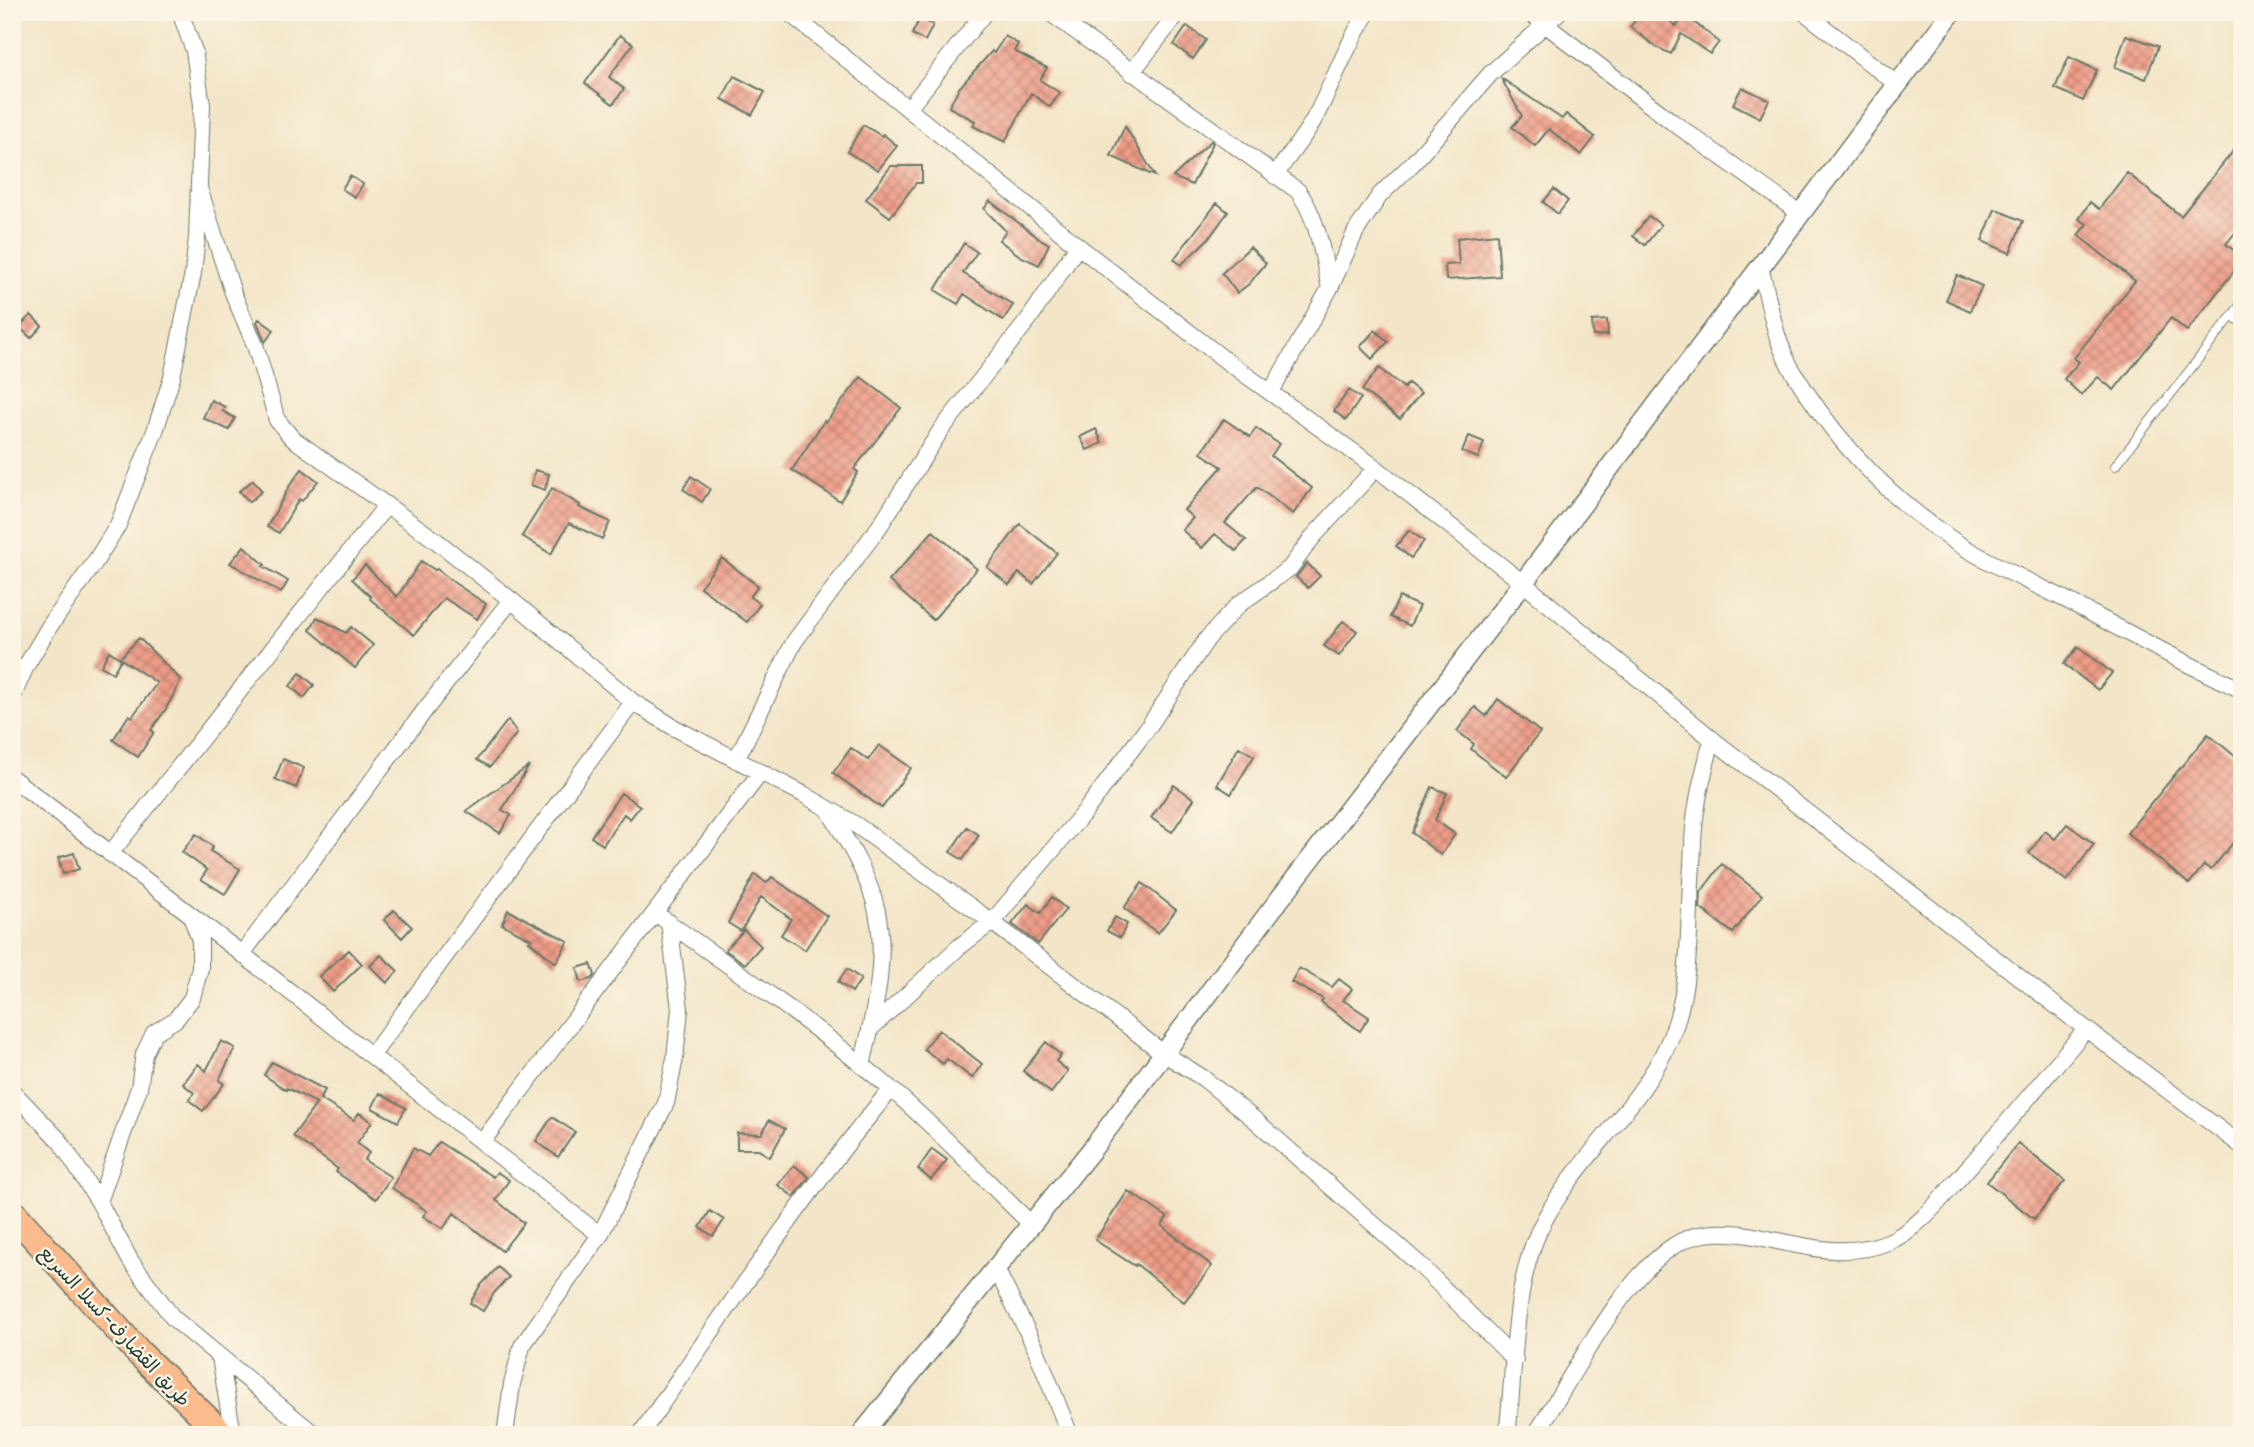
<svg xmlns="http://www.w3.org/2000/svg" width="2254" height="1447" font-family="'Playpen Sans','Playpen Sans Arabic',sans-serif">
<defs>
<pattern id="building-cross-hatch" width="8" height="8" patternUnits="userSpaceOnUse" patternTransform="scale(1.75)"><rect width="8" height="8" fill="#ee9c87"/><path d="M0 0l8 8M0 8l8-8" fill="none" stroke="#c0806f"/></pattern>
</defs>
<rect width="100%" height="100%" fill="#fcf5e5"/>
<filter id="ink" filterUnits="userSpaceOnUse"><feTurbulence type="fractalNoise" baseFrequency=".0143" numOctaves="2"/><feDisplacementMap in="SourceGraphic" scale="14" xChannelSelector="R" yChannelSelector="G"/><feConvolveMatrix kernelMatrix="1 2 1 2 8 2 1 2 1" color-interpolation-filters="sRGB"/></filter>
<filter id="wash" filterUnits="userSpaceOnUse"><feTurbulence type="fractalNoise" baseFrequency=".00686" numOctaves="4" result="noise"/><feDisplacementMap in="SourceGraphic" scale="28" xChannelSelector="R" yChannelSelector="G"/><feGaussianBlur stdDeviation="1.57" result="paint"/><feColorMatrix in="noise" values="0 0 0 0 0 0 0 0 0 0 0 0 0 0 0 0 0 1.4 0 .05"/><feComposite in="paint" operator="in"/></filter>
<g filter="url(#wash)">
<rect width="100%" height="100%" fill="#f3e5c8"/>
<g id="blocks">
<path fill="url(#building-cross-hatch)" d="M 1642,12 L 1659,12 L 1676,26 L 1685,15 L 1719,42 L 1710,54 L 1681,34 L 1671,54 L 1656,47 L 1630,27 Z
M 920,18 L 933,25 L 925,41 L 912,34 Z
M 1187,26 L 1206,40 L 1193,59 L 1174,45 Z
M 620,35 L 633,44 L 609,77 L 624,89 L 613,104 L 585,83 Z
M 2126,35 L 2158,46 L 2146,79 L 2115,67 Z
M 1005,36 L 1018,44 L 1014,51 L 1047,68 L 1040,80 L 1060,93 L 1050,107 L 1031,93 L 1005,142 L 973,126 L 975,121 L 949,107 L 959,88 L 992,51 L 994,53 Z
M 2069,57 L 2097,70 L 2083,101 L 2055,88 Z
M 734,76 L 765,92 L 752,115 L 722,99 Z
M 1501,78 L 1562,119 L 1566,114 L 1595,137 L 1581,155 L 1549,129 L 1535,146 L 1512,127 L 1522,116 Z
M 1742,87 L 1769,100 L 1760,118 L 1733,104 Z
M 863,125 L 882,136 L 883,134 L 897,146 L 878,170 L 847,152 Z
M 1125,126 L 1155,176 L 1111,156 Z
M 2242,140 L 2242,224 L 2226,244 L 2242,257 L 2242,261 L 2187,331 L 2171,318 L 2114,390 L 2098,377 L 2081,395 L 2064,379 L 2079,362 L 2074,358 L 2135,281 L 2078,235 L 2087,224 L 2079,219 L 2090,202 L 2099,209 L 2127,173 L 2181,216 Z
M 1211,141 L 1213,143 L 1192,185 L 1173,177 Z
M 891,166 L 922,166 L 922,183 L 916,183 L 890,217 L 866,199 Z
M 350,176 L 363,184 L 355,197 L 342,189 Z
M 1554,189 L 1568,201 L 1558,214 L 1543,202 Z
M 990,201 L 1037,237 L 1049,244 L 1039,265 L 1020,256 L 999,240 L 1006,231 L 984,209 Z
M 1217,203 L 1228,212 L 1209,238 L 1181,265 L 1174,259 Z
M 1995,209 L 2023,221 L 2010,253 L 1982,241 Z
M 1649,216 L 1661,225 L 1645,245 L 1633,236 Z
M 1497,234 L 1500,276 L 1446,280 L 1445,265 L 1459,264 L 1457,238 Z
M 964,243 L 977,252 L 963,273 L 1013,305 L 1003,320 L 964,294 L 958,304 L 935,290 Z
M 1250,247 L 1266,263 L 1249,284 L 1237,293 L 1222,273 Z
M 1957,275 L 1982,286 L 1970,311 L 1946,300 Z
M 31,315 L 42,326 L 31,338 L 19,327 Z
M 259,319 L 274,330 L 265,342 L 257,322 Z
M 1607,320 L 1608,335 L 1593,336 L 1592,321 Z
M 1375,330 L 1388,342 L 1372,359 L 1360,347 Z
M 1379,368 L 1404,388 L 1408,383 L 1421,393 L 1400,419 L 1362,390 Z
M 861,377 L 901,408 L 854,469 L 858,472 L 840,501 L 792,470 L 824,421 L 826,422 Z
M 1349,390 L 1361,398 L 1346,420 L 1334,411 Z
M 211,400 L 225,407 L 222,411 L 235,418 L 229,430 L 203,418 Z
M 1224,419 L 1250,437 L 1256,428 L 1279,444 L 1271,456 L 1312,488 L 1293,514 L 1257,487 L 1225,523 L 1246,540 L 1236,551 L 1215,534 L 1202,548 L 1182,530 L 1193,518 L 1184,510 L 1222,467 L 1201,453 Z
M 1096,429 L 1102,443 L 1087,450 L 1080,437 Z
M 1469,436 L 1484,442 L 1478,458 L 1462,452 Z
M 302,469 L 318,481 L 302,501 L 299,499 L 279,533 L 267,527 L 290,485 Z
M 535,470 L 549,474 L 545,490 L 531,485 Z
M 691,476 L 710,489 L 702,502 L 683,489 Z
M 253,480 L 262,491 L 249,502 L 239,491 Z
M 552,488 L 580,505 L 579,507 L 610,522 L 602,539 L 569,523 L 551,554 L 522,536 Z
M 1020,524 L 1057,553 L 1033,584 L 1019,573 L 1009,585 L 987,567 Z
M 1409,530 L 1424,541 L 1411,558 L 1396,546 Z
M 933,531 L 977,569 L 933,620 L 889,581 Z
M 244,546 L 265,565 L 263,566 L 288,581 L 281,593 L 230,563 Z
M 722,558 L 758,586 L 750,597 L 760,604 L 747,622 L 700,587 Z
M 421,561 L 435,570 L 437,569 L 456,584 L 486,604 L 477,619 L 444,598 L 414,635 L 370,599 L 371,597 L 352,579 L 365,565 L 397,597 Z
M 1307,563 L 1320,576 L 1308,588 L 1296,577 Z
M 1399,597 L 1419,606 L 1410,626 L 1390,617 Z
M 317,617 L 346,633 L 351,627 L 373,645 L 355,668 L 310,630 Z
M 1343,621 L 1357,631 L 1339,656 L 1324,646 Z
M 139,638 L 181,680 L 166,709 L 151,730 L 154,732 L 138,757 L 113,740 L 129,715 L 132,717 L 157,683 L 121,659 L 113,673 L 101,666 L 109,651 L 120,658 Z
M 2078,647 L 2112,673 L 2098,690 L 2064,664 Z
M 300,673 L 314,685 L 304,698 L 290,686 Z
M 1498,699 L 1540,732 L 1506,777 L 1471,749 L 1474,744 L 1457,731 L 1475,707 L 1486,716 Z
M 508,720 L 517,733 L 490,767 L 477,760 Z
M 2208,734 L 2242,762 L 2242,832 L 2211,870 L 2204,865 L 2189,884 L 2127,833 Z
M 879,745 L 911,768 L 882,808 L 833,773 L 851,748 L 868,760 Z
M 1239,747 L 1254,756 L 1231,794 L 1217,785 Z
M 283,759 L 304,768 L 296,788 L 275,779 Z
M 529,766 L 502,810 L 511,815 L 500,833 L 466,811 Z
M 1174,785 L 1194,799 L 1172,832 L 1151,818 Z
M 1432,787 L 1447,793 L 1435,820 L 1455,834 L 1441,855 L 1412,833 Z
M 621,793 L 640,806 L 630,819 L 624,814 L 603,845 L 591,837 Z
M 2067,824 L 2094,844 L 2067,881 L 2029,853 L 2045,831 L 2055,839 Z
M 967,827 L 979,835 L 963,860 L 950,852 Z
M 196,834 L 213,847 L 210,851 L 240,869 L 225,894 L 201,879 L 207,870 L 182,852 Z
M 74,853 L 79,869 L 63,874 L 58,858 Z
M 1722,864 L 1762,895 L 1733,933 L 1700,908 L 1701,892 Z
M 755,874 L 766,883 L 772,877 L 827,916 L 805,950 L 781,935 L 791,919 L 761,897 L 741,931 L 728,923 Z
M 1142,883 L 1176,910 L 1158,933 L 1124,908 Z
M 1052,897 L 1066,909 L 1038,944 L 1012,924 L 1028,904 L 1040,913 Z
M 394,910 L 412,927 L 402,938 L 384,920 Z
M 508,910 L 568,941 L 556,963 L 529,941 L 531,939 L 502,924 Z
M 1115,917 L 1127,924 L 1120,938 L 1107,931 Z
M 744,930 L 761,946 L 745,964 L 725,950 Z
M 349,950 L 362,964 L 333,992 L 319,976 Z
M 381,955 L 398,971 L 387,983 L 370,966 Z
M 591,964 L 595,975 L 592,979 L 581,982 L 577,968 Z
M 1299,968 L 1332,987 L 1339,979 L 1352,989 L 1343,1000 L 1369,1017 L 1360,1031 L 1321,1002 L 1323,999 L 1291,982 Z
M 847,969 L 861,979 L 852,992 L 838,982 Z
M 939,1030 L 982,1064 L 972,1078 L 947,1059 L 943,1064 L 924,1049 Z
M 221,1041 L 235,1048 L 219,1080 L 224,1084 L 203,1111 L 189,1100 L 194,1093 L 183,1084 L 198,1064 L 206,1071 Z
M 1046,1042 L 1061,1055 L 1056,1061 L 1068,1071 L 1051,1093 L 1023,1071 Z
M 272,1062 L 325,1090 L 320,1099 L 354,1120 L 359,1113 L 372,1122 L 357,1143 L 369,1153 L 364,1160 L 391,1177 L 376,1199 L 336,1172 L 338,1169 L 293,1136 L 317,1103 L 287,1088 L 286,1090 L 264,1075 Z
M 380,1093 L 406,1108 L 398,1122 L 372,1108 Z
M 552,1117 L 575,1132 L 558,1157 L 536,1141 Z
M 769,1120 L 785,1129 L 770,1157 L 757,1149 L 737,1149 L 737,1133 L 762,1134 Z
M 439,1142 L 493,1177 L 497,1172 L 509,1180 L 496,1200 L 524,1223 L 502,1251 L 454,1213 L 443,1229 L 423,1216 L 427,1211 L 392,1188 L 413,1148 L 428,1156 Z
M 2018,1143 L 2065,1181 L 2034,1219 L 1987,1182 Z
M 932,1149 L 947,1160 L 931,1180 L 918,1169 Z
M 794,1165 L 809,1177 L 794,1197 L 778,1185 Z
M 1128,1191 L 1167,1217 L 1162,1226 L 1212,1266 L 1184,1302 L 1136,1264 L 1135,1266 L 1095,1240 Z
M 710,1211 L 724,1220 L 713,1236 L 700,1227 Z
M 498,1267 L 509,1277 L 494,1293 L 483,1311 L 470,1303 L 480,1286 Z"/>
</g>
</g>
<g filter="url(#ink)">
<use href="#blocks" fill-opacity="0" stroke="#697868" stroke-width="2"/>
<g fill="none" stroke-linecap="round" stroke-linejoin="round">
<g stroke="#697868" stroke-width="10">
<path id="service" d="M 2232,316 L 2242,323
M 2115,466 L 2242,303"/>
</g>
<g stroke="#697868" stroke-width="18">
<path id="minor" d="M 788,12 L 1078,246 L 1225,360 L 1376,468 L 1523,583 L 1712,739 L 2086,1029 L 2242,1146
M 1049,12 L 1298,191 C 1319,220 1322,254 1330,288
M 1529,12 L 1671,121 L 1801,214
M 1804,12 L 1898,85
M 1131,73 L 1179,12
M 908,109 L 985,12
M 1275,176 C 1287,157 1302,140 1313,121 C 1333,85 1345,46 1368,12
M 199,188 L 233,293 L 255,345 L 277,420 L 292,438 L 438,542 L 511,600 L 633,702 L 675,728 L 803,794 L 856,825 L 992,922 L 1163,1053 L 1203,1078 L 1255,1120 L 1419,1264 L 1515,1360
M 1760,267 C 1769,299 1774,339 1791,368 C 1832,437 1888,497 1954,541 C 1992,566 2036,584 2076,605 C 2131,635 2185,664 2242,690
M 1271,392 L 1330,288 L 1356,231 L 1380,195 L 1414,162 L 1491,73 L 1559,12
M 12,698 L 26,666 L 49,627 L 93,565 L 118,525 L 155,431 L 172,377 L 193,273 L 197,237 L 202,105 L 194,51 L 180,12
M 736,760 L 794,642 L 879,527 L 941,430 L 1029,319 L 1078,246
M 12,778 L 242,954 L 600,1235
M 828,809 C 845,838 864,867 874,900 C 890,953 874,1013 862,1066
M 110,854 L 386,506
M 655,913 C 735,970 816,1025 891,1089 C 940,1131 984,1179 1030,1223
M 242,954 L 425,710 L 511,600
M 870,1029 L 959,947 L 992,922 L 1086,810 L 1149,726 L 1207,639 L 1238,605 L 1290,568 L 1312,538 L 1376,468
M 372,1055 L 633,702
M 12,1091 L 60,1141 L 99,1202 L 130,1260 L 173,1318 L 315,1435
M 482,1142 L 761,772
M 99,1202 L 139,1088 L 144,1054 L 154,1033 L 176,1019 L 192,998 L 200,968 L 200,940 L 191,916
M 995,1267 L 1035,1347 L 1070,1435
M 220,1357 L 233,1435
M 505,1435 L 512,1384 L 522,1346 L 600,1235 L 666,1103 L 675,1058 L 680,1009 L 669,922
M 640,1435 C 721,1318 800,1199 891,1089
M 1507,1435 C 1516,1366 1511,1278 1546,1217 C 1584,1149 1652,1098 1676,1023 C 1692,972 1688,917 1692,865 C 1693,845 1693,825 1697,806 C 1700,784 1707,761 1712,739
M 1535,1435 C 1572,1380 1632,1253 1695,1236 C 1715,1231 1740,1233 1759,1237 C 1803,1246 1845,1259 1888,1242 C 1919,1229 1945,1194 1966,1170 C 2007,1124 2046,1076 2086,1029"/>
</g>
<g stroke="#697868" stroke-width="22">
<path id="tertiary" d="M 861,1435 L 1093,1148 L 1269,913 L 1523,583 L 1952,12"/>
</g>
<g stroke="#697868" stroke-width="29">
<path id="trunk" d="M 12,1212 L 139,1353 L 223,1435"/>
</g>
<use href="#service" stroke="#fff" stroke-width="8"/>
<use href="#minor" stroke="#fff" stroke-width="16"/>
<use href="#tertiary" stroke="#fff" stroke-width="19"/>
<use href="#trunk" stroke="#fbbb8d" stroke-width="26"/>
</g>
</g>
<g text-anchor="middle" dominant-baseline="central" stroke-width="5" stroke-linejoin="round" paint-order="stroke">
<g font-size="19" fill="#1f3d34" stroke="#fcf5e5">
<text transform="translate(116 1325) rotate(47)">طريق القضارف-كسلا السريع</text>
</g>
</g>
<rect width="2254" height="1447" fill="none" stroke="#fcf5e5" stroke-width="42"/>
</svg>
